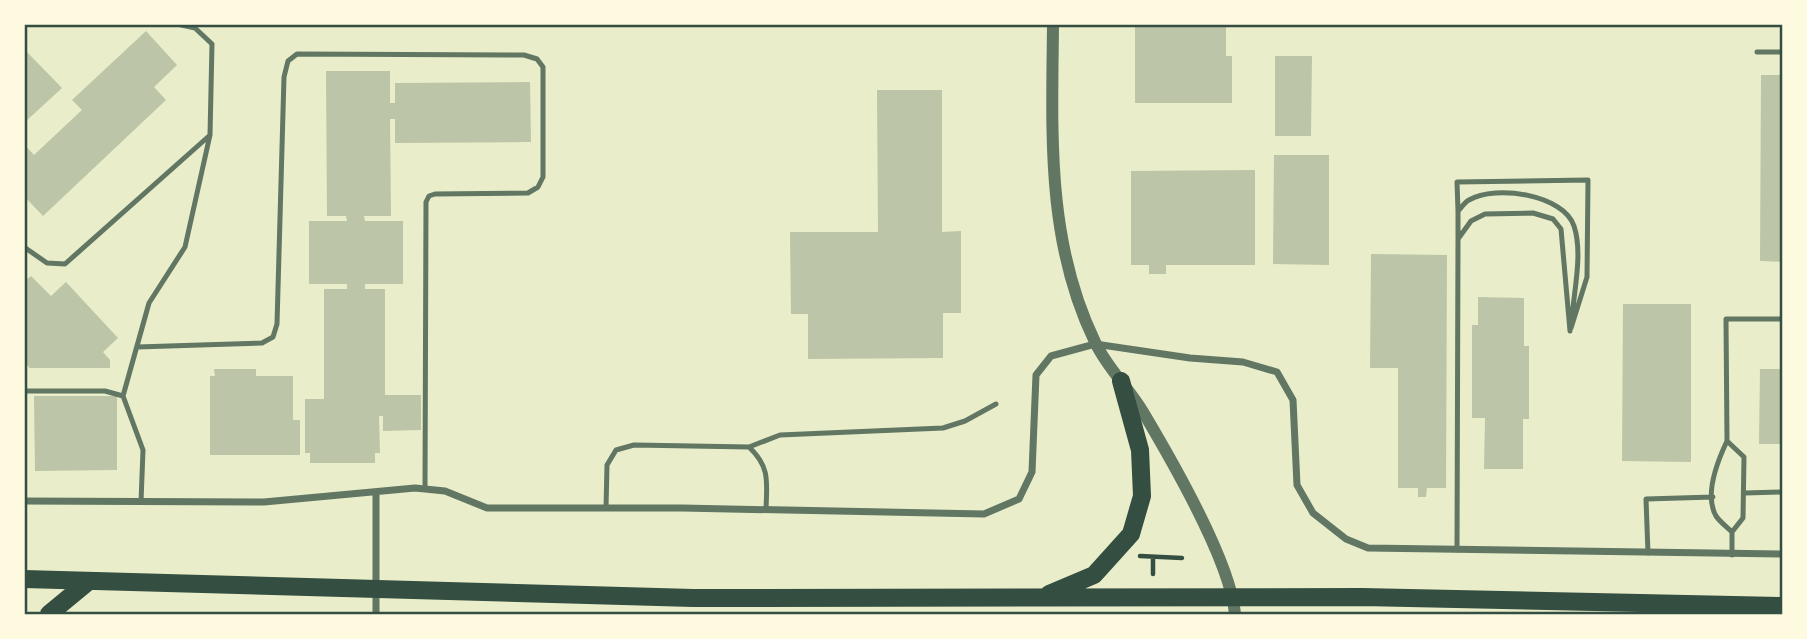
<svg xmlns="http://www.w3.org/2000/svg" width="1807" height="639" font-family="Merriweather,serif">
<rect width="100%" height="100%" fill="#e9edc9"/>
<path fill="#bcc5a7" d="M 1135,24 L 1226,24 L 1226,56 L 1232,56 L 1232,103 L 1135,103 Z
M 146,31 L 177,65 L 154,87 L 166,100 L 43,216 L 24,196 L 24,144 L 34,155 L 82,110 L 72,100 Z
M 24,49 L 62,88 L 24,123 Z
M 1275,56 L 1312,56 L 1311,136 L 1275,136 Z
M 326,71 L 390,71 L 390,103 L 395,103 L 395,83 L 530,82 L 531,142 L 395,143 L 395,119 L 390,119 L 391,216 L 364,216 L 365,221 L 403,221 L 403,284 L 365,284 L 365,289 L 385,289 L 385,395 L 421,395 L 421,430 L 383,431 L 383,416 L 379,416 L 380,453 L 375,453 L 375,463 L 310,463 L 310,453 L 305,453 L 305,399 L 324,399 L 324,289 L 347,289 L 347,284 L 309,284 L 309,221 L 347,221 L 346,216 L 327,216 Z
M 1761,75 L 1783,75 L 1783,262 L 1760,261 Z
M 877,90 L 942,90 L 942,232 L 961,231 L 961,313 L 943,313 L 943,358 L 808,359 L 808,314 L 791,314 L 790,232 L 878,232 Z
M 1274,155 L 1329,155 L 1329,265 L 1273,264 Z
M 1255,170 L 1255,265 L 1166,265 L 1166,274 L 1149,274 L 1149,265 L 1131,265 L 1131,171 Z
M 1371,254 L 1447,255 L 1446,488 L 1427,488 L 1426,497 L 1418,497 L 1418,488 L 1398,488 L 1398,368 L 1370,368 Z
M 31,276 L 51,296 L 66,282 L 118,338 L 103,352 L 110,360 L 110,368 L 30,368 L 24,362 L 24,282 Z
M 1478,297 L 1524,298 L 1524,346 L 1529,346 L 1529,419 L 1523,419 L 1523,469 L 1484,469 L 1485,418 L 1472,418 L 1472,325 L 1478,325 Z
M 1623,304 L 1691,304 L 1691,462 L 1622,461 Z
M 214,369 L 256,369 L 256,376 L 293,376 L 293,420 L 300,420 L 300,455 L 210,455 L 210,376 L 215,376 Z
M 1760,369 L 1783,369 L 1783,444 L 1759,444 Z
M 34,396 L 117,396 L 117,470 L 35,471 Z"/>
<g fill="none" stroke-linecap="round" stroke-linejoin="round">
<path stroke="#344e41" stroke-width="4.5" d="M 1140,556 L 1182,558
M 1153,557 L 1153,574"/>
<path stroke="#617663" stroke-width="5" d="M 1757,52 L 1783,52
M 1458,211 L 1457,182 L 1588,180 L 1587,277 L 1571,328
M 1458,237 L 1458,211 C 1461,208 1465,202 1469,200 C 1496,184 1564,195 1574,226 C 1583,253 1574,290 1572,318
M 24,247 L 47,263 L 65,264 L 209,136
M 137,347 L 262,343 L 273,337 L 277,324 L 284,77 L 288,61 L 297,54 L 524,55 L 537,59 L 543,67 L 543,177 L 538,187 L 528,193 L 435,194 L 429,196 L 426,202 L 425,489
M 24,391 L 105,391 L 123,396 L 143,450 L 141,502
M 123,396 L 149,303 L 185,247 L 210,135 L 212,44 L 195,28 L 177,24
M 1727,441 C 1718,460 1704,495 1716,516 C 1720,522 1727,527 1732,532
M 749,447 L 780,435 L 943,428 L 965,421 L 996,404
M 1745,493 L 1783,492
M 606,508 L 607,465 L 616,450 L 634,445 L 749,447 C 770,467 767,481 766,509
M 1457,550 L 1458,239 L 1471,221 L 1485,214 L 1533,213 L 1553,219 L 1561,229 L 1570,331
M 1648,553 L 1646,499 L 1713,497
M 1732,555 L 1732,532 L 1743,518 L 1744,457 L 1727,441 L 1726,319 L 1783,319"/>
<path stroke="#617663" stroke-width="7" d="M 376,492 L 376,614
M 24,501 L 264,502 L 415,488 L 445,491 L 487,508 L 682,508 L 984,514 L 1019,499 L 1032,472 L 1036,375 L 1051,356 L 1095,344 L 1190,358 L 1243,362 L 1277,372 L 1293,400 L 1297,485 L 1313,513 L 1346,539 L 1368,548 L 1783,554"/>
<path stroke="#617663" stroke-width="12" d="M 1053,24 C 1052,134 1046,241 1095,342 C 1107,368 1129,388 1143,412 C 1171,459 1231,563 1235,614"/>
<path stroke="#344e41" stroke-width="18" d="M 24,579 L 693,598 L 1362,597 L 1783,606
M 1049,594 L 1094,575 L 1131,534 L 1142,496 L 1140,450 L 1121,381
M 49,614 L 89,581"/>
</g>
<rect width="1807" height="639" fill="none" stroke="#fefae0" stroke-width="52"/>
<rect x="26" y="26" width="1755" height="587" fill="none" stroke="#344e41" stroke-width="2.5"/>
</svg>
